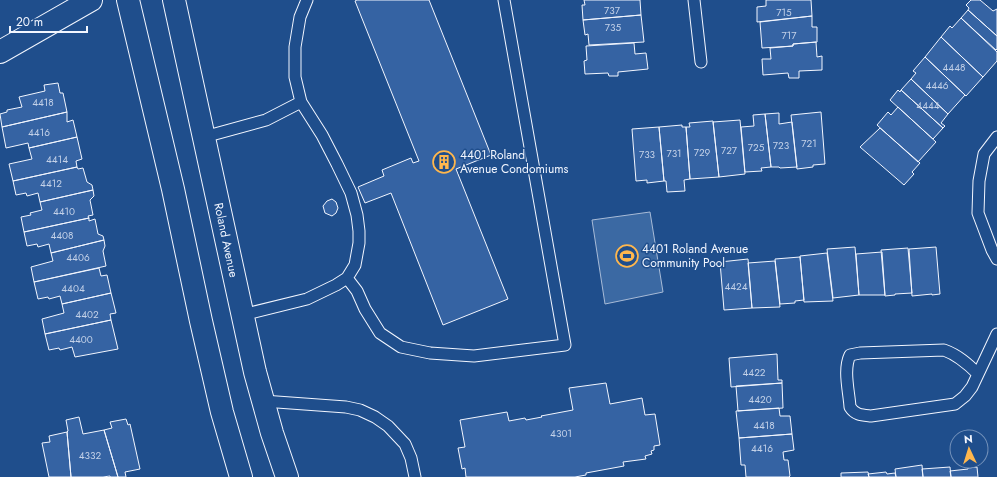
<svg xmlns="http://www.w3.org/2000/svg" width="997" height="477" font-family="Jost,sans-serif">
<rect width="100%" height="100%" fill="#1f4e8c"/>
<path fill="#3b69a3" stroke="#a8bbd7" d="M 650,212 L 663,292 L 605,304 L 592,220 Z"/>
<path fill="#3563a3" stroke="#f2f6ff" d="M 357,0 L 429,0 L 491,155 L 456,169 L 508,299 L 443,325 L 391,193 L 365,203 L 358,187 L 384,176 L 382,170 L 411,158 L 413,163 L 419,161 L 355,1 Z
M 584,0 L 640,0 L 641,15 L 583,20 L 582,5 L 585,5 Z
M 766,0 L 811,0 L 812,16 L 757,22 L 757,7 L 766,6 Z
M 971,0 L 980,0 L 993,11 L 997,9 L 997,36 L 968,10 L 969,8 L 966,5 Z
M 968,10 L 997,36 L 997,49 L 996,50 L 961,18 Z
M 641,15 L 644,42 L 589,45 L 588,34 L 585,35 L 583,20 Z
M 812,16 L 812,27 L 817,27 L 817,42 L 793,44 L 793,46 L 762,48 L 760,22 Z
M 961,18 L 997,52 L 997,61 L 983,77 L 941,37 L 950,26 L 952,28 Z
M 941,37 L 983,77 L 966,96 L 925,57 Z
M 816,42 L 817,57 L 822,56 L 822,70 L 799,71 L 799,78 L 789,78 L 788,73 L 763,75 L 762,59 L 771,59 L 770,48 L 793,46 L 793,44 Z
M 634,43 L 635,54 L 646,53 L 648,69 L 618,72 L 618,76 L 609,76 L 608,73 L 585,74 L 584,61 L 587,60 L 586,46 Z
M 925,57 L 965,95 L 948,114 L 911,79 L 916,73 L 913,71 Z
M 911,79 L 948,114 L 941,123 L 945,126 L 943,128 L 901,90 Z
M 58,83 L 60,93 L 63,93 L 67,112 L 2,127 L 0,114 L 7,112 L 7,110 L 22,107 L 19,97 L 45,91 L 44,85 Z
M 898,90 L 900,92 L 901,90 L 943,128 L 933,139 L 890,100 Z
M 898,107 L 936,142 L 918,162 L 877,125 L 888,112 L 891,115 Z
M 67,112 L 67,122 L 73,120 L 77,137 L 29,148 L 28,143 L 6,148 L 2,127 Z
M 821,112 L 825,164 L 813,165 L 813,167 L 797,169 L 791,115 Z
M 779,113 L 779,124 L 792,122 L 797,167 L 780,168 L 779,167 L 771,167 L 765,114 Z
M 765,114 L 771,167 L 761,168 L 762,171 L 745,172 L 741,127 L 754,126 L 753,115 Z
M 740,120 L 745,174 L 719,177 L 713,122 Z
M 713,121 L 719,177 L 690,179 L 686,127 L 690,127 L 689,123 Z
M 682,125 L 682,127 L 686,127 L 690,179 L 684,180 L 685,191 L 667,192 L 666,181 L 664,181 L 659,127 Z
M 659,127 L 664,181 L 647,183 L 647,180 L 636,181 L 632,129 Z
M 880,128 L 920,163 L 912,172 L 914,174 L 904,185 L 860,147 Z
M 77,137 L 82,159 L 76,161 L 77,167 L 13,181 L 9,164 L 32,159 L 29,148 Z
M 77,167 L 78,169 L 83,168 L 87,182 L 92,185 L 93,190 L 40,202 L 38,193 L 27,196 L 26,193 L 16,195 L 13,181 Z
M 93,190 L 94,196 L 90,200 L 93,215 L 88,216 L 89,218 L 24,232 L 21,217 L 31,215 L 30,213 L 42,210 L 40,202 Z
M 332,199 L 336,202 L 338,208 L 336,213 L 332,216 L 325,213 L 323,206 L 327,201 Z
M 89,218 L 89,221 L 95,219 L 98,234 L 103,236 L 104,240 L 51,253 L 49,244 L 38,247 L 37,244 L 27,246 L 24,232 Z
M 104,240 L 105,246 L 103,251 L 106,266 L 34,282 L 31,267 L 53,261 L 51,253 Z
M 855,247 L 859,295 L 833,298 L 827,249 Z
M 936,247 L 940,294 L 932,295 L 932,294 L 912,296 L 909,249 Z
M 908,248 L 912,293 L 895,294 L 895,295 L 885,296 L 881,250 Z
M 882,252 L 885,295 L 859,295 L 856,254 Z
M 827,253 L 833,301 L 804,302 L 800,256 Z
M 800,257 L 804,300 L 795,301 L 795,303 L 780,304 L 775,259 Z
M 748,259 L 752,308 L 724,310 L 720,262 Z
M 775,261 L 780,307 L 752,308 L 748,263 Z
M 99,268 L 101,276 L 107,275 L 111,293 L 62,304 L 60,296 L 49,299 L 48,297 L 38,299 L 34,282 Z
M 111,293 L 116,313 L 110,314 L 111,320 L 45,334 L 42,319 L 64,313 L 62,304 Z
M 111,320 L 118,349 L 75,357 L 72,347 L 60,350 L 59,348 L 49,350 L 45,334 Z
M 777,354 L 778,380 L 782,380 L 782,383 L 731,387 L 729,358 Z
M 606,383 L 610,404 L 642,398 L 645,415 L 655,414 L 660,445 L 654,446 L 654,450 L 651,451 L 652,454 L 645,456 L 646,459 L 623,462 L 624,466 L 586,473 L 586,475 L 575,477 L 466,477 L 465,468 L 462,469 L 458,448 L 465,447 L 460,420 L 507,412 L 509,421 L 525,418 L 526,420 L 542,417 L 541,416 L 573,410 L 569,388 Z
M 782,383 L 783,408 L 738,411 L 736,386 Z
M 779,408 L 780,416 L 790,416 L 792,434 L 739,438 L 736,411 Z
M 79,417 L 83,434 L 104,430 L 118,477 L 110,477 L 110,476 L 103,477 L 71,477 L 67,432 L 68,431 L 66,420 Z
M 126,419 L 128,425 L 130,424 L 140,469 L 125,472 L 126,477 L 118,477 L 104,430 L 112,428 L 110,422 Z
M 67,432 L 71,477 L 49,477 L 42,443 L 50,442 L 49,436 Z
M 792,434 L 794,450 L 783,452 L 784,460 L 788,460 L 790,476 L 789,477 L 746,477 L 745,465 L 741,465 L 739,438 Z
M 922,465 L 923,477 L 896,477 L 895,469 Z
M 950,467 L 951,477 L 923,477 L 922,469 Z
M 977,467 L 978,477 L 951,477 L 950,471 L 968,469 L 968,468 Z
M 868,472 L 869,477 L 841,477 L 841,473 Z
M 886,472 L 887,474 L 895,473 L 896,477 L 869,477 L 868,474 Z"/>
<g fill="none" stroke-linecap="round" stroke-linejoin="round">
<g stroke="#f2f6ff" stroke-width="13">
<path id="service" d="M 694,0 L 701,62
M 204,137 L 266,120 L 301,102
M 997,137 L 984,154 L 979,181 L 978,213 L 992,250 L 997,259
M 347,278 L 357,291 L 365,309 L 380,333 L 401,347 L 430,353 L 474,356 L 565,345 L 504,0
M 242,315 L 307,299 L 336,285 L 347,278 L 355,265 L 359,243 L 359,231 L 357,215 L 351,193 L 337,164 L 322,135 L 301,102 L 295,77 L 295,47 L 300,17 L 307,0
M 978,374 C 968,364 958,355 944,350 L 860,353 L 850,355 C 843,370 849,391 850,407 C 855,415 862,415 871,416 L 955,404 L 965,396 L 972,387 L 996,336 L 997,334
M 263,401 L 346,407 L 360,410 L 375,417 L 388,426 L 405,444 L 411,458 L 415,477"/>
</g>
<g stroke="#f2f6ff" stroke-width="24">
<path id="primary" d="M 128,0 L 173,189 L 201,321 L 222,412 L 241,477
M 174,0 L 255,372 L 272,433 L 287,477
M 0,52 L 91,0"/>
</g>
<use href="#service" stroke="#1f4e8c" stroke-width="11"/>
<use href="#primary" stroke="#1f4e8c" stroke-width="22"/>
</g>
<defs>
<g id="building-ring" transform="scale(1.15)"><circle r="9.5" fill="#1f4e8c" stroke="#ffb74d" stroke-width="1.5"/><path d="M-4-6H4V6H1V3H-1V6H-4ZM-2.5-4.3h1.7v1.8h-1.7ZM.8-4.3h1.7v1.8H.8ZM-2.5-1h1.7V.8h-1.7ZM.8-1h1.7V.8H.8Z" fill="#ffb74d"/></g>
<g id="stadium-ring" transform="scale(1.15)"><circle r="9.5" fill="#1f4e8c" stroke="#ffb74d" stroke-width="1.5"/><path d="M0-5a6.5 5 0 1 0 0 10a6.5 5 0 1 0 0-10ZM-3.5-1.8h7v3.6h-7Z" fill="#ffb74d"/></g>
</defs>
<g fill-rule="evenodd">
<use href="#building-ring" x="444" y="162"/>
<use href="#stadium-ring" x="627" y="256"/>
</g>
<g text-anchor="middle" dominant-baseline="central" stroke-width="3" stroke-linejoin="round" paint-order="stroke">
<g font-size="10" fill="#c3d1e8">
<text x="612" y="10">737</text>
<text x="784" y="12">715</text>
<text x="613" y="27">735</text>
<text x="789" y="35">717</text>
<text x="954" y="67">4448</text>
<text x="937" y="85">4446</text>
<text x="43" y="102">4418</text>
<text x="928" y="105">4444</text>
<text x="39" y="132">4416</text>
<text x="809" y="143">721</text>
<text x="781" y="145">723</text>
<text x="756" y="147">725</text>
<text x="729" y="150">727</text>
<text x="702" y="152">729</text>
<text x="674" y="153">731</text>
<text x="647" y="154">733</text>
<text x="57" y="159">4414</text>
<text x="51" y="183">4412</text>
<text x="64" y="211">4410</text>
<text x="62" y="235">4408</text>
<text x="78" y="257">4406</text>
<text x="736" y="286">4424</text>
<text x="73" y="288">4404</text>
<text x="87" y="314">4402</text>
<text x="81" y="339">4400</text>
<text x="754" y="372">4422</text>
<text x="760" y="399">4420</text>
<text x="764" y="425">4418</text>
<text x="561" y="433">4301</text>
<text x="762" y="448">4416</text>
<text x="90" y="455">4332</text>
</g>
<g font-size="12" fill="#f2f6ff" stroke="#1f4e8c" text-anchor="start">
<text x="460" y="155">4401 Roland<tspan x="460" dy="14">Avenue Condomiums</tspan></text>
<text x="642" y="249">4401 Roland Avenue<tspan x="642" dy="14">Community Pool</tspan></text>
</g>
<g font-size="12" fill="#f2f6ff" stroke="#1f4e8c">
<text transform="translate(226 240) rotate(78)">Roland Avenue</text>
</g>
</g>
<g transform="translate(969 449) rotate(356)"><circle r="19" fill="#1f4e8c" stroke="#7391ba"/>
<path d="M0-3L7 15L0 10L-7 15Z" fill="#ffb74d"/>
<text y="-6" font-size="11" font-weight="bold" text-anchor="middle" fill="#f2f6ff">N</text>
</g>
<path d="M10 26v6h77v-6" fill="none" stroke="#f2f6ff" stroke-width="2"/>
<text x="16" y="26" font-size="12" fill="#f2f6ff" stroke="#1f4e8c" stroke-width="3" paint-order="stroke">20 m</text>
</svg>
